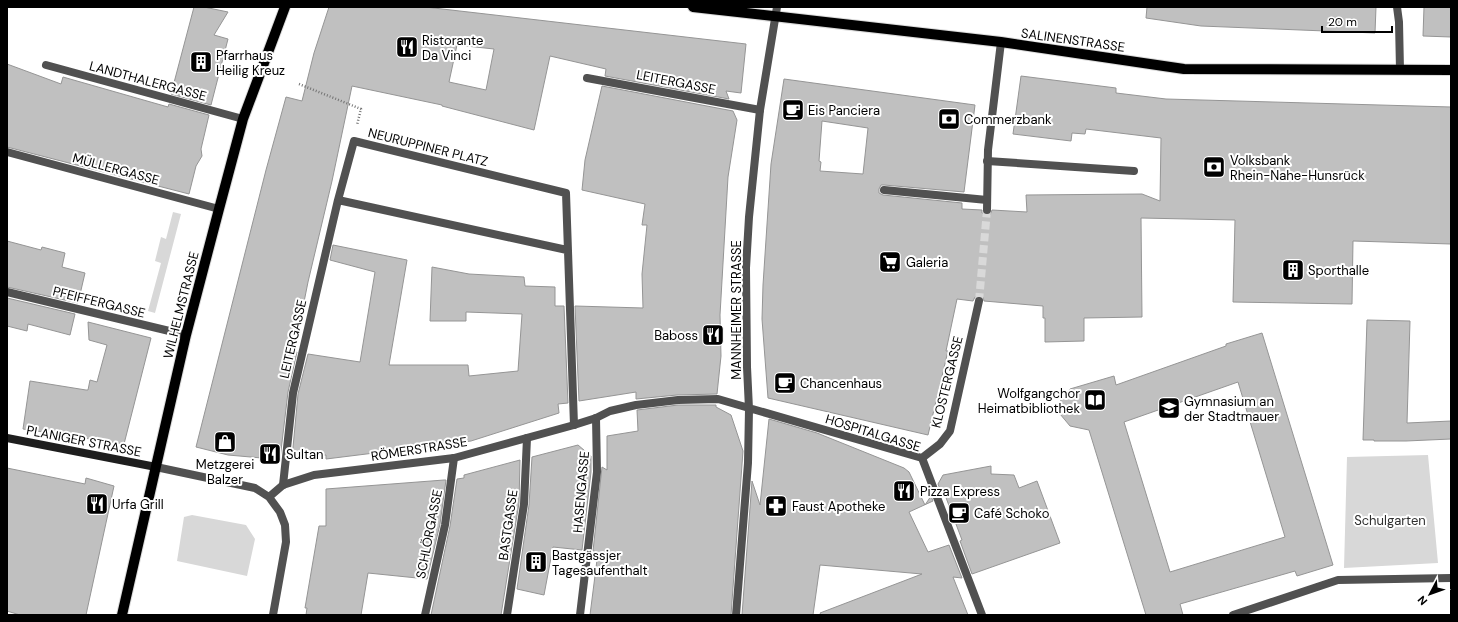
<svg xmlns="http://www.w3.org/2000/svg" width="1458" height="622" font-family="'DM Sans',sans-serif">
<rect width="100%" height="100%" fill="#fff"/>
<path fill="#d8d8d8" d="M 173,212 L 181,214 L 155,313 L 148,311 L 161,263 L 155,261 L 161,237 L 166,239 Z
M 1428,455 L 1438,563 L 1344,568 L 1347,457 Z
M 192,515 L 246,525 L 255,539 L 247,576 L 177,561 L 184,517 Z"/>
<path fill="#c0c0c0" stroke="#959595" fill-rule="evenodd" d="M 194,7 L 204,7 L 228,12 L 214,35 L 228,39 L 211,105 L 171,94 Z
M 329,7 L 425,7 L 746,44 L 741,93 L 726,91 L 729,99 L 605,76 L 606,69 L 550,56 L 534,130 L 442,106 L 442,105 L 352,86 L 332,181 L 308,282 L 294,352 L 297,352 L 288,392 L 280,459 L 273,459 L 228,455 L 196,447 L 266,170 L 286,97 L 302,101 L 314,53 ZM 457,45 L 494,49 L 486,90 L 449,82 Z
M 1147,7 L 1376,7 L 1375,33 L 1201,26 L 1146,18 Z
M 1424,7 L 1451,7 L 1451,37 L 1423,36 Z
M 7,64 L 61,84 L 63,77 L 168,107 L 169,104 L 209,115 L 201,149 L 202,156 L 196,166 L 189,194 L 7,147 Z
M 1021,76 L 1116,88 L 1116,93 L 1166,99 L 1451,107 L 1451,244 L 1353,241 L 1352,304 L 1233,302 L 1235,220 L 1141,218 L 1142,317 L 1084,318 L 1084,341 L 1045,342 L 1045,318 L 1043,318 L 1043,306 L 984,301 L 983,297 L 980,296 L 975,297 L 973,301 L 957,299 L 946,351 L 948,351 L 928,435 L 768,398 L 762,319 L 763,285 L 771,164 L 784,79 L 975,105 L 964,192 L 884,185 L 881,185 L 879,189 L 879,193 L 883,195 L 962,203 L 962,209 L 982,210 L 982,213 L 987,215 L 990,215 L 992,210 L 1027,212 L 1026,195 L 1142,194 L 1160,201 L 1161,138 L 1086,129 L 1085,134 L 1072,133 L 1071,141 L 1013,134 ZM 822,121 L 868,128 L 863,174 L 820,171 L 821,162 L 819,161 Z
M 602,86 L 733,111 L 737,120 L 728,177 L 720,315 L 721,356 L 717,394 L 677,395 L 636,399 L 636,392 L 579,401 L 575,306 L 643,308 L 642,274 L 647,225 L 642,225 L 645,204 L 582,190 L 585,160 Z
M 7,241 L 41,250 L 42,247 L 65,253 L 62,267 L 85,273 L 78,303 L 7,287 Z
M 333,245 L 407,260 L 389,365 L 468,365 L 469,376 L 518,371 L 522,314 L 466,312 L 466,321 L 430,321 L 432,267 L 469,274 L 524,277 L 525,286 L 555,287 L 555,306 L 564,306 L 568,403 L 558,404 L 559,413 L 471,441 L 326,459 L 326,455 L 292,458 L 298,394 L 308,354 L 360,362 L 375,272 L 330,260 Z
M 7,298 L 75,314 L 70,335 L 28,324 L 27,331 L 7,326 Z
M 1367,320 L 1410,321 L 1407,423 L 1451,421 L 1451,439 L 1406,441 L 1374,441 L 1374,440 L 1363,440 Z
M 88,322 L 151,338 L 124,444 L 23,429 L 30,381 L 86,390 L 88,390 L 90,380 L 97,382 L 107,345 L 89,340 Z
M 1262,333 L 1333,565 L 1297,576 L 1295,571 L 1180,604 L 1183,615 L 1146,615 L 1089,430 L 1070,426 L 1060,414 L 1061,398 L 1070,389 L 1114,376 L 1116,385 L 1226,346 L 1226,344 ZM 1238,382 L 1285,537 L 1170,572 L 1124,422 Z
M 678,405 L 716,405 L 716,407 L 731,415 L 743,451 L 731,615 L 590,615 L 598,552 L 593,551 L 602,467 L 607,470 L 607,436 L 638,431 L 637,410 Z
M 769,419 L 817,433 L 904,468 L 909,472 L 925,505 L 931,496 L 933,501 L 909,512 L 928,552 L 949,545 L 962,578 L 953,577 L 968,615 L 821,615 L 820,613 L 922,574 L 820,565 L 813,615 L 742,615 L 752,481 L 760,505 Z
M 578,445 L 591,456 L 591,472 L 582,550 L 553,547 L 544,595 L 517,589 L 529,505 L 532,457 Z
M 520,460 L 519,503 L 501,615 L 431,615 L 450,526 L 457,479 L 464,478 L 464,475 Z
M 991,466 L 991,474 L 1014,475 L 1019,488 L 1037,481 L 1060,543 L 972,574 L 960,541 L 962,540 L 945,495 L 943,497 L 938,484 L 943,475 Z
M 7,468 L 85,484 L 86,478 L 114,486 L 86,615 L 20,615 L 7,611 Z
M 444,480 L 446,480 L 440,524 L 427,579 L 368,573 L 361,615 L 306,615 L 307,608 L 305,608 L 319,526 L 326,526 L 326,489 Z"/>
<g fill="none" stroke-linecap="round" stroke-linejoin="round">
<path stroke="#d9d9d9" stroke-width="8" stroke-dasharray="8 4" stroke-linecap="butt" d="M 979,301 L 987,210"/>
<g stroke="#dbdbdb" stroke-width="12">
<path id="primary" d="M 693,7 L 1001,42 L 1184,69 L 1451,70
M 122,615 L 186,335 L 219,209 L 243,119 L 285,7"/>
</g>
<path stroke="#737373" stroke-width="2.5" stroke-dasharray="1 2" stroke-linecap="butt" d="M 299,84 L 361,109 L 357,125"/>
<path stroke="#515151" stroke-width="8" d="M 46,65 L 243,119
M 587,78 L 760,110
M 7,152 L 219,209
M 987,161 L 1134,171
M 884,190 L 987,200
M 567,250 L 338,200 L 354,141 L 566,193 C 568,271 571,348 574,425
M 7,292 L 186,335
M 283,485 L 293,393 L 338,200
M 425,615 L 445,525 L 454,458
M 507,615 L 524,504 L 527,438
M 580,615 L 597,472 L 596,418"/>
<path stroke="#515151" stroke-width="8" d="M 1397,7 L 1399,22 L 1400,70
M 987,210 L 988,150 L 1001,42
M 922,458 L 940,444 L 950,431 L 979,301
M 922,458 L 982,615
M 156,467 L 255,488 L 269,497 L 280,512 L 285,525 L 286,542 L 273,615
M 269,497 L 283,485 L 314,475 L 454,458 L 574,425 L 596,418 L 610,411 L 636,405 L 678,400 L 718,399 L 922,458
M 736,615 L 748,463 L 749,409 L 747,367 L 746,268 L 749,217 L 760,110 L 777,7
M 1233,615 L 1338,580 L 1451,578"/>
<path stroke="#1e1e1e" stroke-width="8" d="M 7,438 L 156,467"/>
<use href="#primary" stroke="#000" stroke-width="10"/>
</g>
<defs>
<g id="restaurant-square" transform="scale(1.15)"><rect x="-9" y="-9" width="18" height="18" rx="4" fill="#000" stroke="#fff"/><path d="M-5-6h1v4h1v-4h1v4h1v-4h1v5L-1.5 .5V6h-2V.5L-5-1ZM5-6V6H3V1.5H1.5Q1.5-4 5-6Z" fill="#fff"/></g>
<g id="building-square" transform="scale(1.15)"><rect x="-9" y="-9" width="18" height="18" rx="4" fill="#000" stroke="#fff"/><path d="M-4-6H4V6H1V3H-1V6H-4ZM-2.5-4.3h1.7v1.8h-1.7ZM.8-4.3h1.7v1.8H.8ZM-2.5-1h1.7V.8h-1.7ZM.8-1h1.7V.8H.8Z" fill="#fff"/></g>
<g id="cafe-square" transform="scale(1.15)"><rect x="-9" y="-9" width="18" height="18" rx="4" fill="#000" stroke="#fff"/><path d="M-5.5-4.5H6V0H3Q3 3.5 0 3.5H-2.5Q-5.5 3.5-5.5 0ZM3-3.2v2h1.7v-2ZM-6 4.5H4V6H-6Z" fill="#fff"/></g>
<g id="bank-square" transform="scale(1.15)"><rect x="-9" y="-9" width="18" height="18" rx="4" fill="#000" stroke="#fff"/><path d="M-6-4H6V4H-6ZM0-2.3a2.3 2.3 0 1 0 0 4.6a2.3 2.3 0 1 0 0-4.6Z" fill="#fff"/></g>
<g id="supermarket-square" transform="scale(1.15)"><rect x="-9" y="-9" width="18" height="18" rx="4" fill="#000" stroke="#fff"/><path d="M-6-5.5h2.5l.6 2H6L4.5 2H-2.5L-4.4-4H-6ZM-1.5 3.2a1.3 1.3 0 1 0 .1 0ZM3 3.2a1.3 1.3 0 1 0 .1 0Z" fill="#fff"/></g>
<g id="library-square" transform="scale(1.15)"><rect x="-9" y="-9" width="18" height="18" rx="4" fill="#000" stroke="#fff"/><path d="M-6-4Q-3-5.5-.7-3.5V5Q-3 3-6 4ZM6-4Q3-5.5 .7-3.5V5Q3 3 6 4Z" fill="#fff"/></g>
<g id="school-square" transform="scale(1.15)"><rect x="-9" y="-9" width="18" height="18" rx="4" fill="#000" stroke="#fff"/><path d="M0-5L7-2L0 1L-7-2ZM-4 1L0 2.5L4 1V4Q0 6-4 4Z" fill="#fff"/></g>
<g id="shop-square" transform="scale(1.15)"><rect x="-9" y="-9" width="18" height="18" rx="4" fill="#000" stroke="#fff"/><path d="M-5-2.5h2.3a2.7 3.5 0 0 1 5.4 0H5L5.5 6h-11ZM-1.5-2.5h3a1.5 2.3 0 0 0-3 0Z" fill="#fff"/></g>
<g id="pharmacy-square" transform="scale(1.15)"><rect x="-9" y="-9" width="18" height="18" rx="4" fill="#000" stroke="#fff"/><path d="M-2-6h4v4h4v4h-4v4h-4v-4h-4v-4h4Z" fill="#fff"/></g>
</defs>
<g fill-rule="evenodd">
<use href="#restaurant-square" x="407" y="47"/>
<use href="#building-square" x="201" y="62"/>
<use href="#cafe-square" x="793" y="110"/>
<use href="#bank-square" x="949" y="119"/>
<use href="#bank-square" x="1214" y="167"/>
<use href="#supermarket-square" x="890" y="262"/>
<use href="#building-square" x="1293" y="270"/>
<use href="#restaurant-square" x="713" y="335"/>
<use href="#cafe-square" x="785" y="383"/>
<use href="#library-square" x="1095" y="400"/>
<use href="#school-square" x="1169" y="408"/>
<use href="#shop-square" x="225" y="442"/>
<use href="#restaurant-square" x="270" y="454"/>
<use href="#restaurant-square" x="904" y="491"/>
<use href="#restaurant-square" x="97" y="504"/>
<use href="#pharmacy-square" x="776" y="506"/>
<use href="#cafe-square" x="959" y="513"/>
<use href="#building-square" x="536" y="562"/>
</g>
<g text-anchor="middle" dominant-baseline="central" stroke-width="4" stroke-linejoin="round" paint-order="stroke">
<g font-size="13" fill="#000" stroke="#fff" text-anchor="start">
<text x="422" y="40">Ristorante<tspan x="422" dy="15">Da Vinci</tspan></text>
<text x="216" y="55">Pfarrhaus<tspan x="216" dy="15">Heilig Kreuz</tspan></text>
<text x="808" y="110">Eis Panciera</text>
<text x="964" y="119">Commerzbank</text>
<text x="1230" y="160">Volksbank<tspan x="1230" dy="15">Rhein-Nahe-Hunsrück</tspan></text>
<text x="906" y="262">Galeria</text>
<text x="1308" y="270">Sporthalle</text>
<text x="698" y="335" text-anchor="end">Baboss</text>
<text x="800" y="383">Chancenhaus</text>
<text x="1080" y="393" text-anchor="end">Wolfgangchor<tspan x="1080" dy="15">Heimatbibliothek</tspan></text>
<text x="1184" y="401">Gymnasium an<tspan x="1184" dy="15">der Stadtmauer</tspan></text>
<text x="286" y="454">Sultan</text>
<text x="225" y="464" text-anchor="middle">Metzgerei<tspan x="225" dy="15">Balzer</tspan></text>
<text x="920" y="491">Pizza Express</text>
<text x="112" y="504">Urfa Grill</text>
<text x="792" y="506">Faust Apotheke</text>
<text x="974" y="513">Café Schoko</text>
<text x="552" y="555">Bastgässjer<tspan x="552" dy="15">Tagesaufenthalt</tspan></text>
</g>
<g font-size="13" fill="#000" stroke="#fff">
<text transform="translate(1073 40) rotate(8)">SALINENSTRASSE</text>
<text transform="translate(148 81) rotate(15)">LANDTHALERGASSE</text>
<text transform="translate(676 82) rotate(11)">LEITERGASSE</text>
<text transform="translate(428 147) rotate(14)">NEURUPPINER PLATZ</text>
<text transform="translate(116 169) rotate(15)">MÜLLERGASSE</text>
<text transform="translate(99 302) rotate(14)">PFEIFFERGASSE</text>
<text transform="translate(181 305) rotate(-76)">WILHELMSTRASSE</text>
<text transform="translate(736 310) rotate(-90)">MANNHEIMER STRASSE</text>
<text transform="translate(293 339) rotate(-77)">LEITERGASSE</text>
<text transform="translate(947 382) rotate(-76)">KLOSTERGASSE</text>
<text transform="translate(873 433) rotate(17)">HOSPITALGASSE</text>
<text transform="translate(84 441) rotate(11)">PLANIGER STRASSE</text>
<text transform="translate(419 449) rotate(-9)">RÖMERSTRASSE</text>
<text transform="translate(581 492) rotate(-85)">HASENGASSE</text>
<text transform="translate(508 525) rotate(-82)">BASTGASSE</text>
<text transform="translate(429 534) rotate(-79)">SCHLÖRGASSE</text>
</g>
<g font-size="13" fill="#2f2f2f" stroke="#fff">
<text x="1390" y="520">Schulgarten</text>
</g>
</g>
<rect width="1458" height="622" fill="none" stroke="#000000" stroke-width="16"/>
<g transform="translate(1430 594) rotate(229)" stroke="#ffffff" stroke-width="3" paint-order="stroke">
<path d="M0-3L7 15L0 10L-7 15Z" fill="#000000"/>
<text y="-6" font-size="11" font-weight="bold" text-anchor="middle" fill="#000000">N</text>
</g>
<path d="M1322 26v6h70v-6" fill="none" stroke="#000000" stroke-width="2"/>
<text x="1328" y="26" font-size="12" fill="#000000" stroke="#ffffff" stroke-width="3" paint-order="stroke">20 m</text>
</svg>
